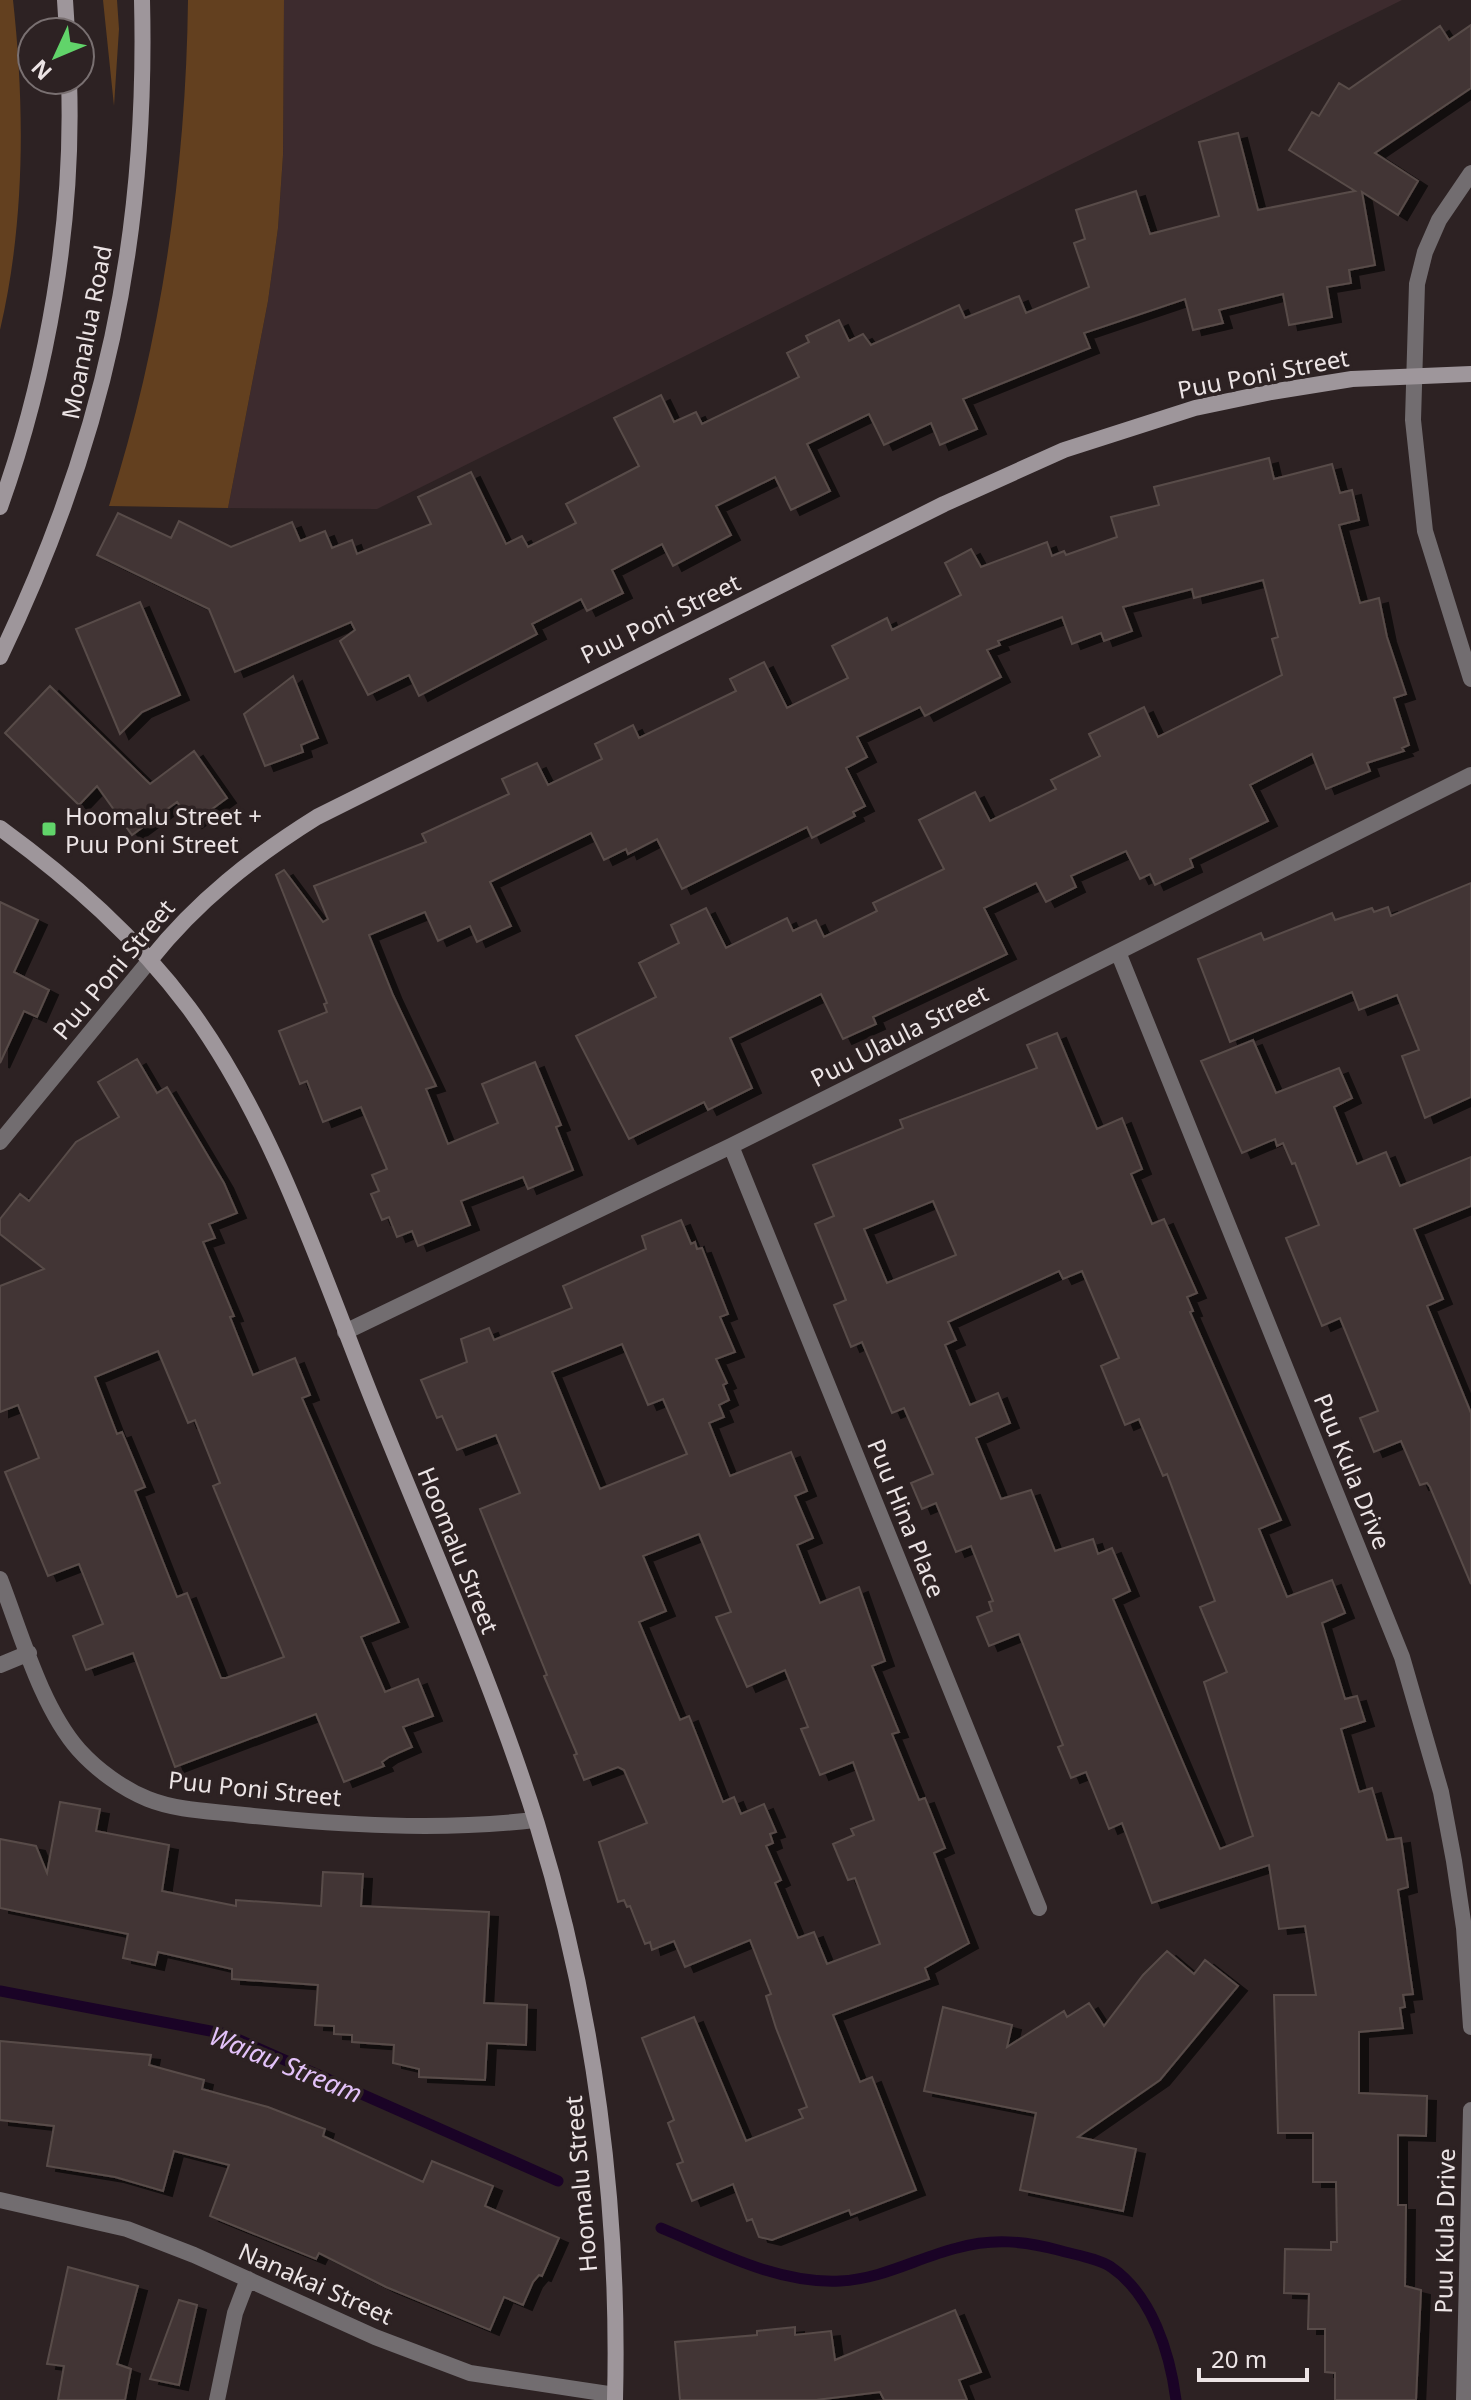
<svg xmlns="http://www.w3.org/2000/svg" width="1471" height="2400" font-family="'Noto Sans',sans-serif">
<defs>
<filter id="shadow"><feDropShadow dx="9" dy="5" stdDeviation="0" flood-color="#0009"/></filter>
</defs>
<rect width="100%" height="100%" fill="#2d2223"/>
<path fill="#3d2b2e" d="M 284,0 L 1402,0 L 377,509 L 228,508 L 268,301 L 278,228 L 283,155 Z"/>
<path fill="#63401f" d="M 0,0 L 13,0 C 25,108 25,223 0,330 Z
M 103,0 L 117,0 L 119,29 L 114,106 Z
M 188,0 L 284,0 L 283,155 L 278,228 L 268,301 L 228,508 L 109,506 C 161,343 186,171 188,0 Z"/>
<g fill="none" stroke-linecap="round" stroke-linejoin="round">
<path stroke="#1a0326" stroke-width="11" d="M 0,1991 L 226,2034 L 558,2181
M 661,2228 C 717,2251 777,2284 840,2281 C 882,2279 917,2258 957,2248 C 992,2238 1024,2241 1058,2250 C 1075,2255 1097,2258 1111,2267 C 1152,2295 1170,2353 1176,2400"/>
</g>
<path fill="#423634" stroke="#584c49" stroke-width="2" fill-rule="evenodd" filter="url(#shadow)" d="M 1471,25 L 1471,88 L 1375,153 L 1418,181 L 1398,215 L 1362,192 L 1375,265 L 1349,270 L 1351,283 L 1327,287 L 1332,317 L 1289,325 L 1283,294 L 1219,310 L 1223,323 L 1193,330 L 1185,299 L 1084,333 L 1090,348 L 963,399 L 977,429 L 940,445 L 931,423 L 884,445 L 869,414 L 807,444 L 830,491 L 791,510 L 775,477 L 716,506 L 731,535 L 673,566 L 662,544 L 612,570 L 623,593 L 587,611 L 581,599 L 532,624 L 537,634 L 419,696 L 409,675 L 368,695 L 340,641 L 355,630 L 351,622 L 235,672 L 209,609 L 97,555 L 118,513 L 171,538 L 179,521 L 231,547 L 292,522 L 300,541 L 325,531 L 332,548 L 352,540 L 357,554 L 431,524 L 418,497 L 471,472 L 506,544 L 522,536 L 528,547 L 576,523 L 566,504 L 639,466 L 614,418 L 661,395 L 674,422 L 696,412 L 702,424 L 799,377 L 787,353 L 809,342 L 806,336 L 839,320 L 849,341 L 863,334 L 871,345 L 959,305 L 965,318 L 1019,296 L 1026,313 L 1089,287 L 1074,243 L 1085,239 L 1076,210 L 1136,191 L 1150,234 L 1219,216 L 1199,142 L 1238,133 L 1258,210 L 1355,191 L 1289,150 L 1312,112 L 1319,116 L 1339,83 L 1349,89 L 1440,26 L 1449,40 Z
M 1269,458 L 1274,479 L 1332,464 L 1340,493 L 1352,490 L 1359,520 L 1339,525 L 1360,603 L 1379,598 L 1387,637 L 1406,694 L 1394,698 L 1409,745 L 1402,748 L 1404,751 L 1367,763 L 1370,771 L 1326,789 L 1312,754 L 1250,785 L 1268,821 L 1190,859 L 1193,867 L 1155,885 L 1150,874 L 1140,879 L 1126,851 L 1071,876 L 1076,887 L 1046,902 L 1036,883 L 984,908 L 1007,954 L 873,1017 L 876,1024 L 843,1039 L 821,994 L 730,1038 L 752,1088 L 708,1110 L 704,1102 L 629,1139 L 576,1036 L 656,997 L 639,963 L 679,943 L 671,925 L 706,908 L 726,948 L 787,918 L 793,931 L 816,920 L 824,937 L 877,911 L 873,903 L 944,869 L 919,820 L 975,792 L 990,821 L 1056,789 L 1051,780 L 1100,756 L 1089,734 L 1144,707 L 1158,737 L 1282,675 L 1272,639 L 1278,637 L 1263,580 L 1194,598 L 1192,589 L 1123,607 L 1132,631 L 1104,641 L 1101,633 L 1072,644 L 1062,617 L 998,641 L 1000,645 L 987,650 L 1001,677 L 925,716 L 920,707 L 857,737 L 867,757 L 846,768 L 865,806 L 853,812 L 855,816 L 812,838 L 807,827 L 682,889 L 657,839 L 628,854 L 626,849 L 604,860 L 591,833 L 490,882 L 511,926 L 477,942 L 470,926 L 438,941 L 425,912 L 369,935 L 393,995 L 436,1086 L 426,1089 L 448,1144 L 498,1123 L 482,1084 L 535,1062 L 561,1125 L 556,1127 L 573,1170 L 528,1189 L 523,1177 L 461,1201 L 470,1225 L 418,1246 L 412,1231 L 397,1237 L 389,1217 L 382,1220 L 371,1194 L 379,1191 L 372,1175 L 387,1169 L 361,1107 L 323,1122 L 307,1081 L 300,1084 L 279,1031 L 327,1012 L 324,1004 L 327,1003 L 276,875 L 284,870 L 323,922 L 328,919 L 314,886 L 426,842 L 422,834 L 509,794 L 502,779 L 537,763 L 548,785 L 602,759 L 595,744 L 633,725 L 639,738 L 736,691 L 730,679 L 764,662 L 787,708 L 848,678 L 832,646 L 887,618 L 892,630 L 961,595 L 945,563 L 971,549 L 981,567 L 1047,542 L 1052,556 L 1064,551 L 1066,555 L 1117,537 L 1111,517 L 1159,505 L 1154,487 Z
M 140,602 L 180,695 L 142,712 L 120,734 L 76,629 Z
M 293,676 L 318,738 L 301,745 L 303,752 L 265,766 L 244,714 Z
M 50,686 L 150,784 L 194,751 L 227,798 L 193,823 L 177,802 L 132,835 L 97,786 L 79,805 L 5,733 Z
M 1471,883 L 1471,1097 L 1425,1118 L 1402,1056 L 1419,1050 L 1397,995 L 1359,1010 L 1352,992 L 1230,1042 L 1198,959 L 1261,933 L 1264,940 L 1332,913 L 1335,920 L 1372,908 L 1374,912 L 1388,907 L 1391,916 Z
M 0,902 L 38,920 L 14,972 L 49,990 L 37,1017 L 24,1011 L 0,1063 Z
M 1057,1033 L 1097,1129 L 1122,1118 L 1142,1169 L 1131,1174 L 1152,1224 L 1164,1219 L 1197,1293 L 1187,1297 L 1193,1311 L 1190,1312 L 1281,1520 L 1259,1529 L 1287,1597 L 1332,1580 L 1345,1613 L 1322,1623 L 1345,1699 L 1357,1696 L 1365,1721 L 1341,1729 L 1359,1792 L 1372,1788 L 1387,1840 L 1401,1838 L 1408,1887 L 1398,1890 L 1413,1994 L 1403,1995 L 1405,2007 L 1400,2008 L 1403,2028 L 1359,2032 L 1359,2093 L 1427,2096 L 1426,2136 L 1398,2135 L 1398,2205 L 1406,2205 L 1405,2286 L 1421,2290 L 1416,2400 L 1335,2400 L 1335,2373 L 1325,2372 L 1325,2329 L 1308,2329 L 1309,2294 L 1284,2293 L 1285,2249 L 1331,2250 L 1331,2242 L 1337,2242 L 1336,2182 L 1313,2182 L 1313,2133 L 1278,2133 L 1274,1995 L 1316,1995 L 1305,1926 L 1279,1929 L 1269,1865 L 1152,1903 L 1122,1823 L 1109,1829 L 1086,1772 L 1071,1778 L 1058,1747 L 1063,1745 L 1019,1634 L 989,1646 L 977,1617 L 992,1611 L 989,1602 L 993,1601 L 971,1546 L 956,1552 L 936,1503 L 922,1509 L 911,1483 L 933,1474 L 904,1408 L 892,1413 L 862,1342 L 851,1347 L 834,1305 L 846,1300 L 815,1224 L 834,1216 L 813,1165 L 903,1128 L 900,1120 L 1037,1068 L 1027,1045 ZM 933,1201 L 956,1255 L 887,1283 L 864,1229 ZM 1059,1271 L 1063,1279 L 1082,1271 L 1119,1358 L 1101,1366 L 1125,1425 L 1139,1419 L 1163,1476 L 1167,1474 L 1215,1601 L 1200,1607 L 1227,1672 L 1204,1682 L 1253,1836 L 1220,1849 L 1113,1599 L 1130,1591 L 1112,1548 L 1098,1554 L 1093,1539 L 1055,1551 L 1031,1490 L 1001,1499 L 976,1438 L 1010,1423 L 998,1393 L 970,1405 L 945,1345 L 956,1340 L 948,1322 Z
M 1253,1040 L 1276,1093 L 1339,1068 L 1352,1098 L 1334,1107 L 1357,1164 L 1386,1152 L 1400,1186 L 1471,1157 L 1471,1206 L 1414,1229 L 1443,1299 L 1427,1306 L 1471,1413 L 1471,1584 L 1430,1487 L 1427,1483 L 1420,1485 L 1401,1441 L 1374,1452 L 1360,1418 L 1378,1411 L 1340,1318 L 1322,1326 L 1286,1238 L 1319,1225 L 1295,1163 L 1292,1164 L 1283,1143 L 1277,1146 L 1275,1139 L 1242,1153 L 1201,1061 Z
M 137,1059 L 157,1093 L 167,1087 L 224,1183 L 237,1213 L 209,1224 L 215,1238 L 203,1242 L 234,1316 L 230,1317 L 253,1375 L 295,1358 L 310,1395 L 302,1398 L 399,1622 L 361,1637 L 385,1692 L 418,1679 L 433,1716 L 403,1727 L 412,1747 L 389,1757 L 382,1762 L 384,1766 L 344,1782 L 316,1714 L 175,1767 L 133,1653 L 86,1670 L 73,1636 L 103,1624 L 79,1564 L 48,1576 L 5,1472 L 39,1458 L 18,1405 L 0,1412 L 0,1286 L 44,1269 L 0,1234 L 0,1219 L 20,1194 L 29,1201 L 76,1142 L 119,1117 L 98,1082 ZM 158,1351 L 188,1423 L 195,1420 L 220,1483 L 213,1486 L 284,1657 L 226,1678 L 221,1678 L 187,1593 L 177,1597 L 135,1491 L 145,1487 L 122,1432 L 117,1434 L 95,1377 Z
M 681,1220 L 691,1244 L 695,1242 L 697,1249 L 702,1248 L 728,1314 L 720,1317 L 735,1352 L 716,1359 L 727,1383 L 723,1385 L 729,1400 L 719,1405 L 724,1417 L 709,1423 L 730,1476 L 791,1452 L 807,1491 L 795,1496 L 813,1538 L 797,1545 L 820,1603 L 859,1587 L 885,1661 L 872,1666 L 899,1732 L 892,1734 L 919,1800 L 925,1798 L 945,1848 L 934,1853 L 969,1943 L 925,1968 L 929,1979 L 833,2015 L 860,2082 L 872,2077 L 916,2190 L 851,2215 L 849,2210 L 772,2240 L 759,2237 L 752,2219 L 747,2221 L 733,2184 L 692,2201 L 677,2164 L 683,2162 L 668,2123 L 674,2120 L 642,2038 L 694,2017 L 746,2141 L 803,2118 L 799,2110 L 807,2107 L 776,2028 L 766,1996 L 771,1994 L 750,1940 L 685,1967 L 674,1941 L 652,1950 L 650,1942 L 645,1944 L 630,1906 L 627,1907 L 624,1900 L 618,1902 L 599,1842 L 647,1823 L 624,1770 L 618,1767 L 584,1780 L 574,1755 L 577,1754 L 544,1676 L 547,1675 L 480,1509 L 520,1493 L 496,1435 L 457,1450 L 442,1416 L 437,1418 L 421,1380 L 467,1362 L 461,1339 L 489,1328 L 494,1340 L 572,1308 L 563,1286 L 646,1249 L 642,1236 ZM 622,1344 L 648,1405 L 663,1399 L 687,1454 L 600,1489 L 552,1372 ZM 699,1534 L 731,1612 L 716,1617 L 747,1687 L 785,1670 L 808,1727 L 801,1729 L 820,1775 L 853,1762 L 874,1820 L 851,1829 L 854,1835 L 833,1844 L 848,1880 L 855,1878 L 880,1944 L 827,1964 L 814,1932 L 798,1938 L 775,1883 L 781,1880 L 766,1846 L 773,1843 L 770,1834 L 776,1832 L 764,1804 L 741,1814 L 734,1797 L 723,1802 L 689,1716 L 680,1720 L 639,1622 L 666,1611 L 643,1556 Z
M 60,1802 L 100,1809 L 96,1831 L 169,1845 L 162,1891 L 236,1906 L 236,1900 L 321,1906 L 323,1872 L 363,1874 L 361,1906 L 489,1912 L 484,2003 L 527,2005 L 526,2045 L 487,2043 L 485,2080 L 419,2077 L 419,2069 L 393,2063 L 394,2045 L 352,2042 L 352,2035 L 334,2034 L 334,2026 L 315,2025 L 318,1985 L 232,1979 L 232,1969 L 158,1952 L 155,1965 L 123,1958 L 128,1934 L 0,1908 L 0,1839 L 36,1846 L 47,1873 Z
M 1167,1951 L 1194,1974 L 1205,1960 L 1238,1986 L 1160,2080 L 1078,2137 L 1136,2149 L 1123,2211 L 1020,2190 L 1036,2113 L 924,2091 L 943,2007 L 1012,2025 L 1007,2047 L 1064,2011 L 1067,2017 L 1089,2003 L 1104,2026 L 1143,1975 Z
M 0,2041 L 151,2055 L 149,2065 L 204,2080 L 202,2089 L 268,2107 L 325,2129 L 323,2136 L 423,2182 L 432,2161 L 493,2186 L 485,2206 L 559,2238 L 542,2276 L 539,2275 L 533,2282 L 523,2305 L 504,2297 L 490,2330 L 386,2287 L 319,2253 L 316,2259 L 210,2216 L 229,2165 L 174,2151 L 163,2191 L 115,2177 L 47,2166 L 54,2126 L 0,2120 Z
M 68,2267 L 138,2286 L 117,2364 L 131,2369 L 125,2400 L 58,2400 L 64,2366 L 47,2364 Z
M 179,2300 L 197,2305 L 179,2385 L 150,2379 Z
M 955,2310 L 981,2372 L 959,2380 L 967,2400 L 884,2400 L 880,2392 L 816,2400 L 680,2400 L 675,2342 L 757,2335 L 757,2331 L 795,2327 L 795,2335 L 831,2331 L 835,2360 Z"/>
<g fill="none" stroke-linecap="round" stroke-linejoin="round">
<path stroke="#726d70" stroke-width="16" d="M 1471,173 L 1439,220 L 1425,252 L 1417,284 L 1413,420 L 1425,531 L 1471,679
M 1118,952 L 1402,1657 L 1441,1792 L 1454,1861 L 1464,1928 L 1471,2027
M 0,1142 L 150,960
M 731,1146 L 1039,1908
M 345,1332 L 731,1146 L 1471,775
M 0,1579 C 21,1633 41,1707 79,1750 C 97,1770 123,1789 148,1799 C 178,1811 212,1811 244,1815 C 340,1825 439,1831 535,1820
M 0,1665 L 29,1653
M 0,2200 L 127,2229 L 194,2255 L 375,2337 L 470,2373 L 615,2395
M 217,2400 L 235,2313 L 248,2279
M 1464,2400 L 1471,2110"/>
<path stroke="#9e969b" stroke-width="16" d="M 65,0 L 67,32
M 0,507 C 48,373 74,222 69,80
M 0,657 C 104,441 148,240 142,0
M 0,828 C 71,880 136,937 189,1008 C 273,1122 321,1271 373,1401 C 429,1541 492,1680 537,1824 C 594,2009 620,2206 615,2400
M 150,960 C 197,901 253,857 317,817 L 944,504 L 1064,450 L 1195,408 L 1271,392 L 1352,379 L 1471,374"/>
</g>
<rect fill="#61d46a" stroke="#2d2223" stroke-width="3" x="41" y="821" width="16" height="16" rx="4"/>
<g text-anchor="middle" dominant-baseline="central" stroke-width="7" stroke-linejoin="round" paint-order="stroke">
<g font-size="24" fill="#ece4e5" stroke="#2d2223">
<text transform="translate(86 332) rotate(-79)">Moanalua Road</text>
<text transform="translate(1263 373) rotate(-11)">Puu Poni Street</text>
<text transform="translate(660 618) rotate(-26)">Puu Poni Street</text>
<text transform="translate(113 969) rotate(-50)">Puu Poni Street</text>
<text transform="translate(899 1035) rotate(-27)">Puu Ulaula Street</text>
<text transform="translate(1353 1471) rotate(68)">Puu Kula Drive</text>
<text transform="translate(907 1518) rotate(68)">Puu Hina Place</text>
<text transform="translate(459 1550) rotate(68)">Hoomalu Street</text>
<text transform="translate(255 1788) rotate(6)">Puu Poni Street</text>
<text transform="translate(580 2184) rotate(-95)">Hoomalu Street</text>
<text transform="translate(1444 2231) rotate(-89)">Puu Kula Drive</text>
<text transform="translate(316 2283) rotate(24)">Nanakai Street</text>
</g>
<g font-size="24" fill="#ece4e5" stroke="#2d2223" text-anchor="start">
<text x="65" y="815">Hoomalu Street +<tspan x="65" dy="28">Puu Poni Street</tspan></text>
</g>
<g font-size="26" font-style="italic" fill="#e3c2f9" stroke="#2d2223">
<text transform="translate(286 2064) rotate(22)">Waiau Stream</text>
</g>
</g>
<g transform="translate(56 56) rotate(226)"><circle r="38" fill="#2d2223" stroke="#797071" stroke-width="2"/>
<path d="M0-6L14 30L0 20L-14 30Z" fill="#61d46a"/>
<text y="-12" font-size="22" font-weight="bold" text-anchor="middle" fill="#ece4e5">N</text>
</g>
<path d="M1199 2368v12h108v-12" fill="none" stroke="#ece4e5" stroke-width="4"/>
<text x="1211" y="2368" font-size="24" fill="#ece4e5" stroke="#2d2223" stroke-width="6" paint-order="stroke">20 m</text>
</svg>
